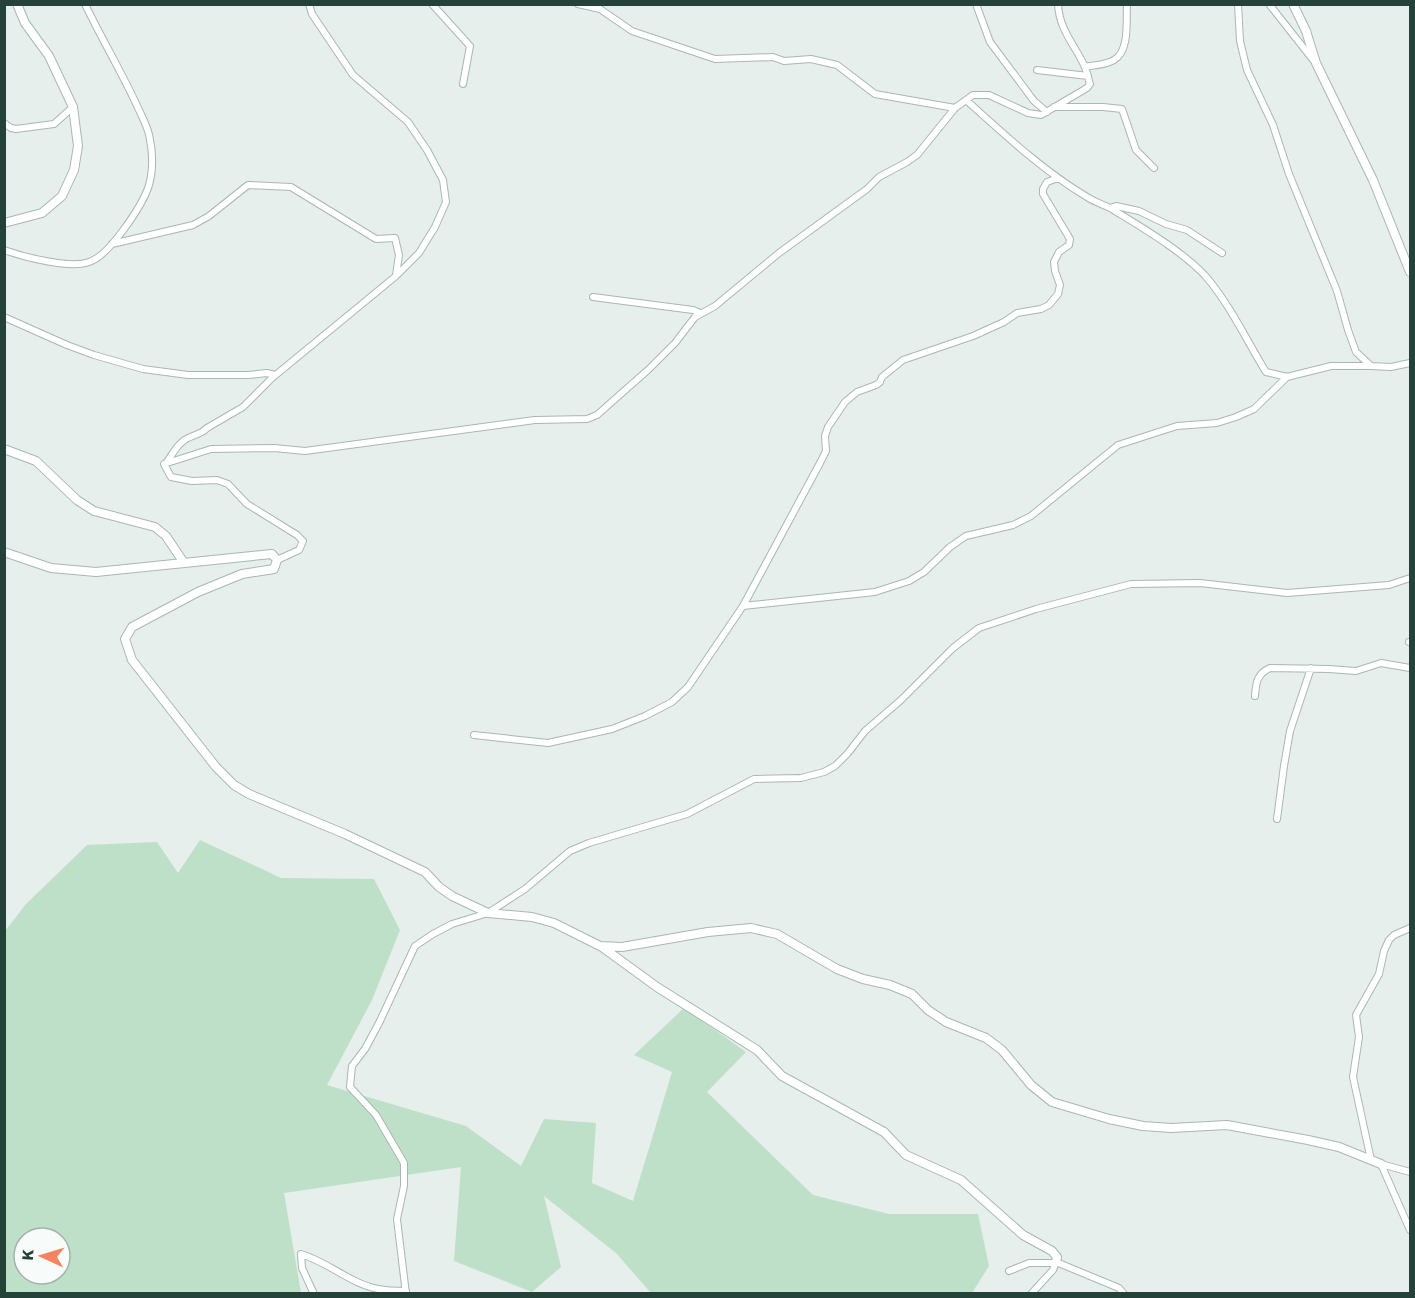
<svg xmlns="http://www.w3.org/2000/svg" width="1415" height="1298" font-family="'Work Sans',sans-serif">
<rect width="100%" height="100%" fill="#e6efeb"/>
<path fill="#bfe0c8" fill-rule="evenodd" d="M 200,840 L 281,878 L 374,879 L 400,930 L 372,1000 L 327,1085 L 466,1126 L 521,1166 L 544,1119 L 596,1123 L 592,1183 L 633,1201 L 672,1072 L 634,1055 L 684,1008 L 746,1052 L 707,1092 L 813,1195 L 889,1214 L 978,1214 L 989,1266 L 972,1293 L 651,1293 L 616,1253 L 544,1196 L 561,1267 L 532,1292 L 454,1261 L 461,1167 L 284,1193 L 301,1293 L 5,1294 L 5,931 L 26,904 L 87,845 L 157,842 L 178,873 ZM 24,1238 L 60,1238 L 60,1274 L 24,1274 Z"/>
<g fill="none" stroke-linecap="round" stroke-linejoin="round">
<g stroke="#a8b8b2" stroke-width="8">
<path id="minor" d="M 432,4 L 470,46 L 463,84
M 578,4 L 600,9 L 632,31 L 715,59 L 773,57 L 784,61 L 811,59 L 837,65 L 875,94 L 955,108
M 976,4 L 990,42 L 1034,101 L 1047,112
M 1238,4 L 1240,41 L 1247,70 L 1273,125 L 1289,174 L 1337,291 L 1348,330 L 1356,352 L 1371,366 L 1391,367 L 1410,363
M 1269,4 L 1314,61
M 1085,67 C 1094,65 1106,65 1114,60 C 1130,51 1126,20 1127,4
M 1037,70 L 1088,76
M 966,100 C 1005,135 1042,170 1087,197 C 1095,202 1104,205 1112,209 C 1141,227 1186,253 1208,279 C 1231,307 1247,341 1266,372 L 1287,377 L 1331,366 L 1371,366
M 1054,107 L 1103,107 L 1122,109 L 1136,150 L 1154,168
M 4,123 L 11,128 L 16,129 L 54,124 L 73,107
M 1110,208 L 1116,206 L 1139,211 L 1166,224 L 1187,230 L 1222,253
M 112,244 L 193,225 L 209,216 L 248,185 L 291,187 L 376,239 L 395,238 L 399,255 L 396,275
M 4,250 C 24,257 70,269 89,262 C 109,256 143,205 149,185 C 153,171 153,153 150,140 C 149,129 143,119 139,110 C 123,74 102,40 85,4
M 593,297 L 693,310 L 700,313
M 4,317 L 67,345 L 94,355 L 143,369 L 188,375 L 248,375 L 267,373 L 275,375
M 166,463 C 171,457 175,448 181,443 C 188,435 200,436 207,428 L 243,407 L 272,378 L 396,276 L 419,253 L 435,227 L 446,202 L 443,180 L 427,150 L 408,122 L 353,75 L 312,14 L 309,4
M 277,560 L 299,550 L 303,541 L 297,535 L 247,504 L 228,484 L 217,480 L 192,481 L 171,477 L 164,464 L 211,449 L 274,448 L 305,451 L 535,420 L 587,419 L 597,415 L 649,369 L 675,343 L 695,317 L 715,306 L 779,253 L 867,189 L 879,177 L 907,162 L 917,155 L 955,108 L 973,95 L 989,95 L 1028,113 L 1041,115 L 1087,88 L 1090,84 C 1088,78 1087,71 1084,65 C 1074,44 1059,29 1058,4
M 743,606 L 875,592 L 909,581 L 924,572 L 950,547 L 966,536 L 1013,525 L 1031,516 L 1118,445 L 1177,426 L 1217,423 L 1236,417 L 1254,409 L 1287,377
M 1409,642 L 1410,642
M 1255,696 C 1256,682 1257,674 1270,668 L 1329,669 L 1356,671 L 1381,663 L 1410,668
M 474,735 L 548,743 L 612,729 L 645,716 L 672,702 L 688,687 L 743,606 L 820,463 L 826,451 L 825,436 L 828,427 L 845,402 L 857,392 L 876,385 L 880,382 L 882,377 L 903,360 L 973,336 L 1004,322 L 1017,313 L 1041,309 L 1049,305 L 1058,294 L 1060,285 L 1055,271 L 1054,262 L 1059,252 L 1069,245 L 1070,239 L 1043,194 L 1043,189 L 1047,182 L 1058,178
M 1277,819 L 1284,766 L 1290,731 L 1311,668
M 1371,1160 L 1353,1077 L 1359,1037 L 1356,1015 L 1379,974 L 1384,951 L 1389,940 L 1394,935 L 1410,928
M 1381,1164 L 1410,1230
M 1381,1164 L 1410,1172
M 1009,1271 L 1029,1263 L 1056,1263
M 314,1294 L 302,1268 L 301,1254 C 328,1262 351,1284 378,1289 C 387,1291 397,1291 406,1291
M 406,1294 L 397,1219 L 404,1186 L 404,1163 L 376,1115 L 350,1087 L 352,1066 L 365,1049 L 379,1023 L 415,946 L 433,934 L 452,924 L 488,913 L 525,889 L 570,851 L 589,843 L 687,814 L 754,779 L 801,778 L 824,772 L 835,766 L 848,753 L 865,731 L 901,700 L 953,648 L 979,628 L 1036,609 L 1131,584 L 1200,583 L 1287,593 L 1389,585 L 1410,578
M 1031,1294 L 1053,1270 L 1056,1262 L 1119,1288 L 1124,1294"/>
</g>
<g stroke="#a8b8b2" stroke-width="10">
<path id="tertiary" d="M 1293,4 L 1306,31 L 1316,63 L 1373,180 L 1410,272
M 4,223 L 42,213 L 62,196 L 74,170 L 78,146 L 73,107 L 49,56 L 25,23 L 17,4
M 4,449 L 36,461 L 77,500 L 94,511 L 155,527 L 166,536 L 184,563
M 4,552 L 51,568 L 96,572 L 272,554 L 277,560 L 274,569 L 242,574 L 198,592 L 132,627 L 125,639 L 132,660 L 216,767 L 234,785 L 249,794 L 345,834 L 425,872 L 439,887 L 452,896 L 488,913 L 532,917 L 554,923 L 600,946 L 622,947 L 708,932 L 751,928 L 777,934 L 837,969 L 863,979 L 890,985 L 912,994 L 928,1010 L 946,1022 L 986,1038 L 1002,1050 L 1031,1085 L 1052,1102 L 1109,1119 L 1143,1126 L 1171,1128 L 1227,1125 L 1308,1140 L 1339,1147 L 1381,1164
M 602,947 L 657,987 L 757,1050 L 782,1076 L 884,1132 L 906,1155 L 961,1180 L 1023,1235 L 1052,1251 L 1057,1257 L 1056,1262"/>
</g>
<use href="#minor" stroke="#fff" stroke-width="6"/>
<use href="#tertiary" stroke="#fff" stroke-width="8"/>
</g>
<rect width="1415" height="1298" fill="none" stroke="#24423a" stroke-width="12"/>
<g transform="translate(42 1256) rotate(274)"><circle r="28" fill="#f7fbf9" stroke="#a3b1ad" stroke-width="1.5"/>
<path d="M0-4.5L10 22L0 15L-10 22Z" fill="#f4845f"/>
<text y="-9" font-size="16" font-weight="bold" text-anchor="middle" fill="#24423a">K</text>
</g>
</svg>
